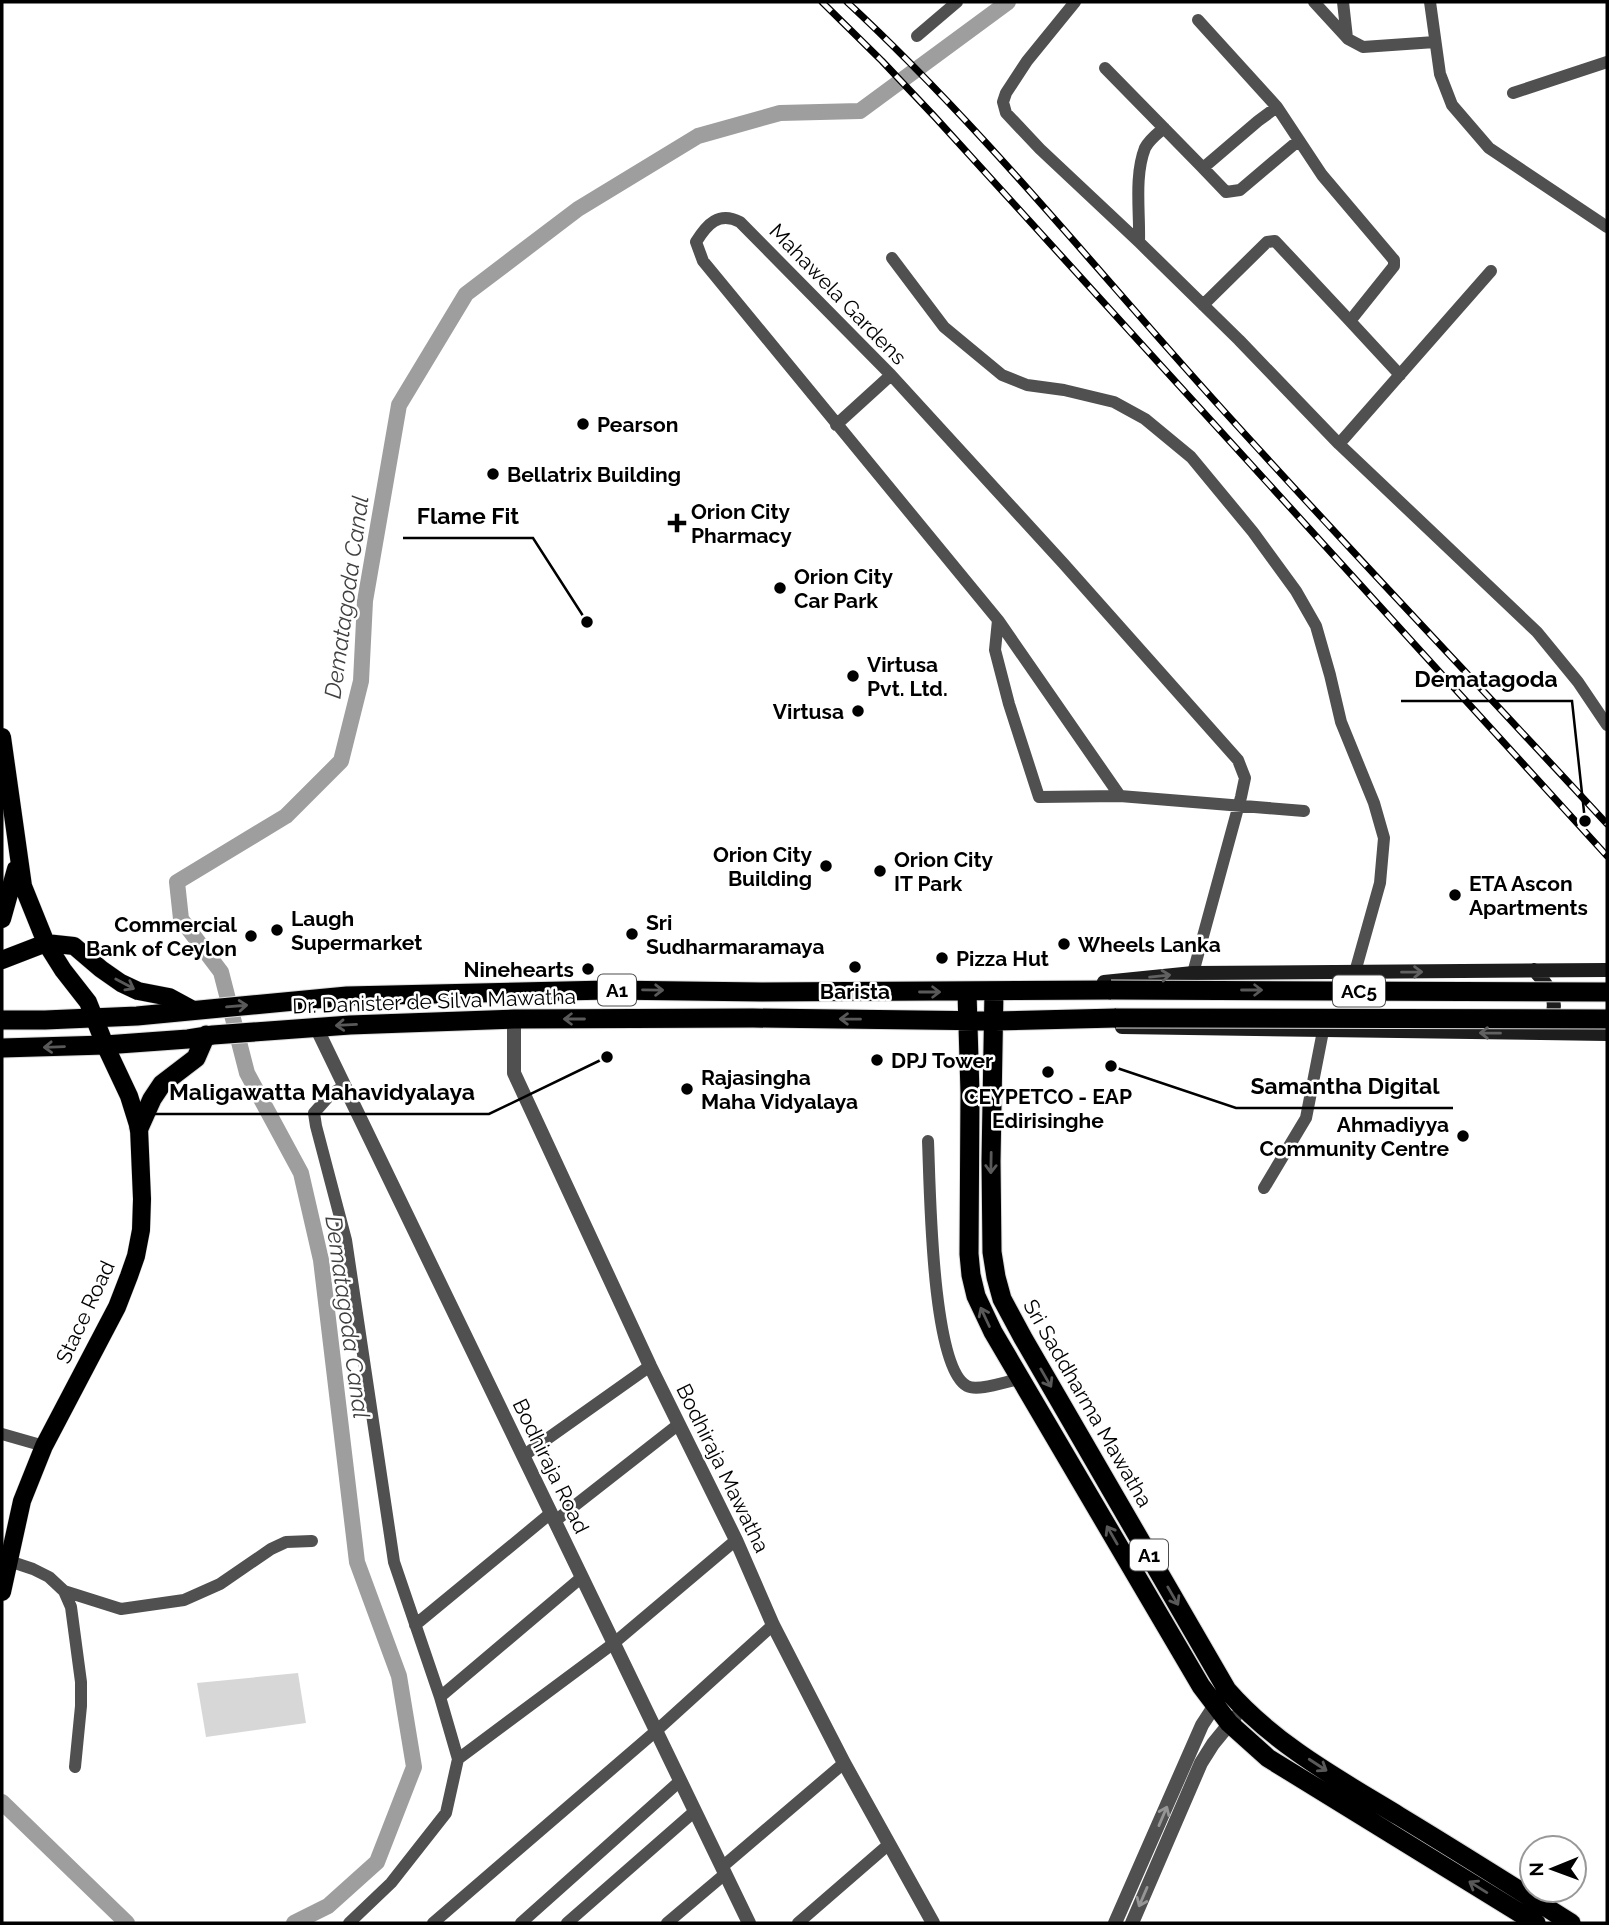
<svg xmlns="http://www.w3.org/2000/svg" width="1609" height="1925" font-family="Raleway,sans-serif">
<rect width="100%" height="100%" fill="#fff"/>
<path fill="#d7d7d7" d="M 298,1673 L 306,1723 L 206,1737 L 197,1683 Z"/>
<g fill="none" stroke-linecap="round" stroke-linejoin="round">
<path stroke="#9e9e9e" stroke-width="16" d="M 2,1802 L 127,1923
M 294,1923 L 328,1906 L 377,1862 L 414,1767 L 399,1676 L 357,1562 L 321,1260 L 301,1173 L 247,1073 L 221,972 L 181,919 L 177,882 L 286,816 L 341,761 L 361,681 L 365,601 L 399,405 L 466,294 L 578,209 L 698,136 L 780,113 L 860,111 L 1008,2"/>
<g stroke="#dbdbdb" stroke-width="19">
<path id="primary" d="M 2,737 L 23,886 L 46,943 L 63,970 L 88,1002 L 105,1045 L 129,1096 L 139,1128 L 142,1199 L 141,1230 L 136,1256 L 129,1276 L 117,1307 L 44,1446 L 22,1501 L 2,1592
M 2,919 L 16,869
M 2,960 L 46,943 L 74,946 L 101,969 L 121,983 L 138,991 L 169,997 L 193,1010"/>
</g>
<g stroke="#dbdbdb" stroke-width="21">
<path id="trunk" d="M 994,991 L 991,1161 L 992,1252 L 996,1277 L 1002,1299 L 1023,1338 L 1227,1690 C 1274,1744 1338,1779 1399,1816 C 1457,1851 1514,1887 1571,1923
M 967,992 L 970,1093 L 969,1254 L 971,1275 L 976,1296 L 993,1332 L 1201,1686 L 1229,1723 L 1268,1758 L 1536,1923
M 2,1020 L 45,1020 L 137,1016 L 347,996 L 608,990 L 762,992 L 1111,990
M 2,1048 L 105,1045 L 188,1039 L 213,1035 L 350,1025 L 514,1019 L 753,1018 L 995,1021 L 1116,1018
M 139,1128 L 152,1099 L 162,1084 L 196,1058 L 206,1035"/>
</g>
<path stroke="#505050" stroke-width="12" d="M 1075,2 L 1027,61 L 1006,93 L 1003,102 L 1006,113 L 1040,149 L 1139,242 L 1239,340 L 1339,444 L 1537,632 L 1578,682 L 1607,725
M 1314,2 L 1348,39 L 1363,47 L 1435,42
M 1343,2 L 1347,38
M 1430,2 L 1440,74 L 1452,105 L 1489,148 L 1607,227
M 1198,20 L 1277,107
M 917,36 L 957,2
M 1105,68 L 1203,168 L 1258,121 L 1277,107 L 1322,175 L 1394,260 L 1394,266 L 1350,321 L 1400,375
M 1513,93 L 1607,62
M 1203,168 L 1226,192 L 1240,190 L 1298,141
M 1139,242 C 1140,213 1134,176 1145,148 C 1149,140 1157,134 1164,128
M 892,258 L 944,327 L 1002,375 L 1027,385 L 1064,390 L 1114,402 L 1145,419 L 1191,457 L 1253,532 L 1296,591 L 1316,626 L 1330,675 L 1341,722 L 1374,803 L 1384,838 L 1380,883 L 1355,972
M 1203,305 L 1267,242 L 1275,241 L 1350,321
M 836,425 L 891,375
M 1339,444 L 1491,271
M 998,620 L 995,650 L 1009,704 L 1039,797 L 1120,796 L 1304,811
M 1120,796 L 998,620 L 703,261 L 696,242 C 707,224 719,211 740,222 L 891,375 L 1063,563 L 1238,760 L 1245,778 L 1241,797 L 1193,973
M 344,1086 L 330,1095 L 314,1113 L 316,1126 L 346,1240 L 394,1562 L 440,1697 L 458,1759 L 446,1813 L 391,1883 L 349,1923
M 928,1141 C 930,1184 931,1367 967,1386 C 978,1392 1007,1381 1020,1379
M 1264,1188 L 1306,1118 L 1323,1031
M 2,1434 L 44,1446
M 523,1456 L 650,1366
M 555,1521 L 679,1424
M 9,1561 L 33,1569 L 49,1577 L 64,1591 L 71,1607 L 81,1682 L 81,1706 L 75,1767
M 64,1591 L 121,1609 L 184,1600 L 220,1584 L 271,1549 L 286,1542 L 312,1541
M 415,1625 L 551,1513
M 440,1697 L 582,1577
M 458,1759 L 614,1643 L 736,1540
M 722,1867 L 844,1763
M 433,1923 L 656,1731 L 773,1625
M 521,1923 L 680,1781
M 567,1923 L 695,1811
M 667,1923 L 725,1874
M 798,1923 L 888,1845"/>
<path stroke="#505050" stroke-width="14" d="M 514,1019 L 514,1073 L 650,1366 L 736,1540 L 773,1625 L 844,1763 L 933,1923
M 316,1027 L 749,1923
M 1115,1923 L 1202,1725 L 1219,1699
M 1132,1923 L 1201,1763 L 1213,1744 L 1235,1717"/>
<path stroke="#1d1d1d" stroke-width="14" d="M 1534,970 C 1548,985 1563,1004 1547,1023
M 1104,982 L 1193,973 L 1607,970
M 1122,1027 L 1607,1034"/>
<use href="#primary" stroke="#000" stroke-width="18"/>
<use href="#trunk" stroke="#000" stroke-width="19"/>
<g stroke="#000" stroke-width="7">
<path id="rail" d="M 822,2 L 882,61 L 934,116 L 1607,856
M 847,2 C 979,124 1092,265 1213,399 C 1342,542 1476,682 1607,824"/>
</g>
<use href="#rail" stroke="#fff" stroke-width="4.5" stroke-dasharray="13" stroke-linecap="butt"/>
<g stroke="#dbdbdb" stroke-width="21" stroke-linecap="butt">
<path id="trunk-bridge" d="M 1111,990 L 1607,992
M 1116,1018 L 1607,1019"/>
</g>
<use href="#trunk-bridge" stroke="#000" stroke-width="19"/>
</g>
<defs><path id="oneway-shaft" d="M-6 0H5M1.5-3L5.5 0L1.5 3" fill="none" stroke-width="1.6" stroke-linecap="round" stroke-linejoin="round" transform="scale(1.75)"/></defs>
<g stroke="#616161">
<use href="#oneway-shaft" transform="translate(1412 972) rotate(-1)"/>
<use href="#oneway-shaft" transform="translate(1160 976) rotate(-6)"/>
<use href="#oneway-shaft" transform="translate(1490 1033) rotate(-179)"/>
</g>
<g stroke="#595959">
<use href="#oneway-shaft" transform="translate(125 984) rotate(28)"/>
<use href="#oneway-shaft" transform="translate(653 990) rotate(1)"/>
<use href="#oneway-shaft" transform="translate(1252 990)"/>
<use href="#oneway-shaft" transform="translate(930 992)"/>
<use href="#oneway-shaft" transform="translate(237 1006) rotate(-5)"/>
<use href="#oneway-shaft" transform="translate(574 1019) rotate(180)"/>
<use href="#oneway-shaft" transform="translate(850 1019) rotate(-179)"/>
<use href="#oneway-shaft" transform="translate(346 1025) rotate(177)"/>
<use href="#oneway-shaft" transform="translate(54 1047) rotate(178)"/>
<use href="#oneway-shaft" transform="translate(991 1163) rotate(91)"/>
<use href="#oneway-shaft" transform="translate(985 1317) rotate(-115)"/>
<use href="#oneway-shaft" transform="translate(1046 1378) rotate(60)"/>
<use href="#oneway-shaft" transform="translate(1112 1535) rotate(-120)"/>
<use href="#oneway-shaft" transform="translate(1173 1596) rotate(60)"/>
<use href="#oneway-shaft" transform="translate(1318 1765) rotate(33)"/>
<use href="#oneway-shaft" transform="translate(1478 1887) rotate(-148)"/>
</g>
<g stroke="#969696">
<use href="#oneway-shaft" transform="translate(1163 1816) rotate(-67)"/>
<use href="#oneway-shaft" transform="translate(1143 1897) rotate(113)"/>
</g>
<g fill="#000" stroke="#fff" stroke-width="2.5">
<circle cx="583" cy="424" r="7"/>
<circle cx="493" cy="474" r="7"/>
<path d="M673.5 512.5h7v7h7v7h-7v7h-7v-7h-7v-7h7z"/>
<circle cx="780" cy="588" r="7"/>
<circle cx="853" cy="676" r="7"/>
<circle cx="858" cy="711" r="7"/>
<circle cx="826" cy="866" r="7"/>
<circle cx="880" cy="871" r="7"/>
<circle cx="1455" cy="895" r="7"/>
<circle cx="277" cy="930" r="7"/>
<circle cx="632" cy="934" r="7"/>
<circle cx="251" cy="936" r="7"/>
<circle cx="1064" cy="944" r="7"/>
<circle cx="942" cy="958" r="7"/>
<circle cx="855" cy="967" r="7"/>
<circle cx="588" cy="969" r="7"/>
<circle cx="877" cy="1060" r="7"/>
<circle cx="1048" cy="1072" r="7"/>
<circle cx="687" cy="1089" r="7"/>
<circle cx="1463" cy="1136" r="7"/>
</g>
<g text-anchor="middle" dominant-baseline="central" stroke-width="5" stroke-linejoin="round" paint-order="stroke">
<g fill="#fff" stroke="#4c4c4c" stroke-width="2">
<rect x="598" y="974.5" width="38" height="31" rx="5"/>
<rect x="1333" y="975.5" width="52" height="31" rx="5"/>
<rect x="1130" y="1539.5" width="38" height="31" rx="5"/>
</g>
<g font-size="19" font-weight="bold" fill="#000">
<text x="617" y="990">A1</text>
<text x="1359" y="991">AC5</text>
<text x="1149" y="1555">A1</text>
</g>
<g font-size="21" fill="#000" stroke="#fff">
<text transform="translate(838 294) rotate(46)">Mahawela Gardens</text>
<text transform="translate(434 1001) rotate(-2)">Dr. Danister de Silva Mawatha</text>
<text transform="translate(85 1312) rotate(-65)">Stace Road</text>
<text transform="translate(1088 1403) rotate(60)">Sri Saddharma Mawatha</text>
<text transform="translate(551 1466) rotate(64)">Bodhiraja Road</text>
<text transform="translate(723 1468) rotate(64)">Bodhiraja Mawatha</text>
</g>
<g font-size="21" font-weight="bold" fill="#000" stroke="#fff" text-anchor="start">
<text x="597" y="424">Pearson</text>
<text x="507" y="474">Bellatrix Building</text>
<text x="691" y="511">Orion City<tspan x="691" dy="24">Pharmacy</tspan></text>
<text x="794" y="576">Orion City<tspan x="794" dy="24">Car Park</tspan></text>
<text x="867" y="664">Virtusa<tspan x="867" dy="24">Pvt. Ltd.</tspan></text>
<text x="844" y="711" text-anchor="end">Virtusa</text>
<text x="812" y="854" text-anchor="end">Orion City<tspan x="812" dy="24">Building</tspan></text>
<text x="894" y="859">Orion City<tspan x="894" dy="24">IT Park</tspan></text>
<text x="1469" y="883">ETA Ascon<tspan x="1469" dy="24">Apartments</tspan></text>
<text x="291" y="918">Laugh<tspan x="291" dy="24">Supermarket</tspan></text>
<text x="646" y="922">Sri<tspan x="646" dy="24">Sudharmaramaya</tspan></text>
<text x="237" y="924" text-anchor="end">Commercial<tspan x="237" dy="24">Bank of Ceylon</tspan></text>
<text x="1078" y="944">Wheels Lanka</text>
<text x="956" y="958">Pizza Hut</text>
<text x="574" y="969" text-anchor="end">Ninehearts</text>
<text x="855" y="991" text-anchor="middle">Barista</text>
<text x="891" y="1060">DPJ Tower</text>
<text x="701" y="1077">Rajasingha<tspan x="701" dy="24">Maha Vidyalaya</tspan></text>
<text x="1048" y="1096" text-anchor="middle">CEYPETCO - EAP<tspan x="1048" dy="24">Edirisinghe</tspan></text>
<text x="1449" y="1124" text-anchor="end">Ahmadiyya<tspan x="1449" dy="24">Community Centre</tspan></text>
</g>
<g font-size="23" font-style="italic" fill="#3f3f3f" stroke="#fff">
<text transform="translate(346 597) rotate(-82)">Dematagoda Canal</text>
<text transform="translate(348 1317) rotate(82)">Dematagoda Canal</text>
</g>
</g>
<path fill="none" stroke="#000" stroke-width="2.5" d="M587 622L533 538H403M1585 821L1572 701H1401M1111 1066L1236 1108H1453M607 1057L489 1114H155"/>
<g fill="#000" stroke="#fff" stroke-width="2.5">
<circle cx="587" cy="622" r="7"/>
<circle cx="1585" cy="821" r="7"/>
<circle cx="1111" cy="1066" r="7"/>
<circle cx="607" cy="1057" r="7"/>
</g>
<g font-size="23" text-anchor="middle" font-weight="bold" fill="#000" stroke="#fff" stroke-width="5" stroke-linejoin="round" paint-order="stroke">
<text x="468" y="524">Flame Fit</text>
<text x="1486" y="687">Dematagoda</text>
<text x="1345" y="1094">Samantha Digital</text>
<text x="322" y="1100">Maligawatta Mahavidyalaya</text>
</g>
<rect width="1609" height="1925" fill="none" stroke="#000000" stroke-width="7"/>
<g transform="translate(1553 1869) rotate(269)"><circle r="33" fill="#ffffff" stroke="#999999" stroke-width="2"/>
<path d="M0-5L12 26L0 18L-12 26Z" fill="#000000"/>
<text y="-10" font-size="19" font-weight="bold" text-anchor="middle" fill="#000000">N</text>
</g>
</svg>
